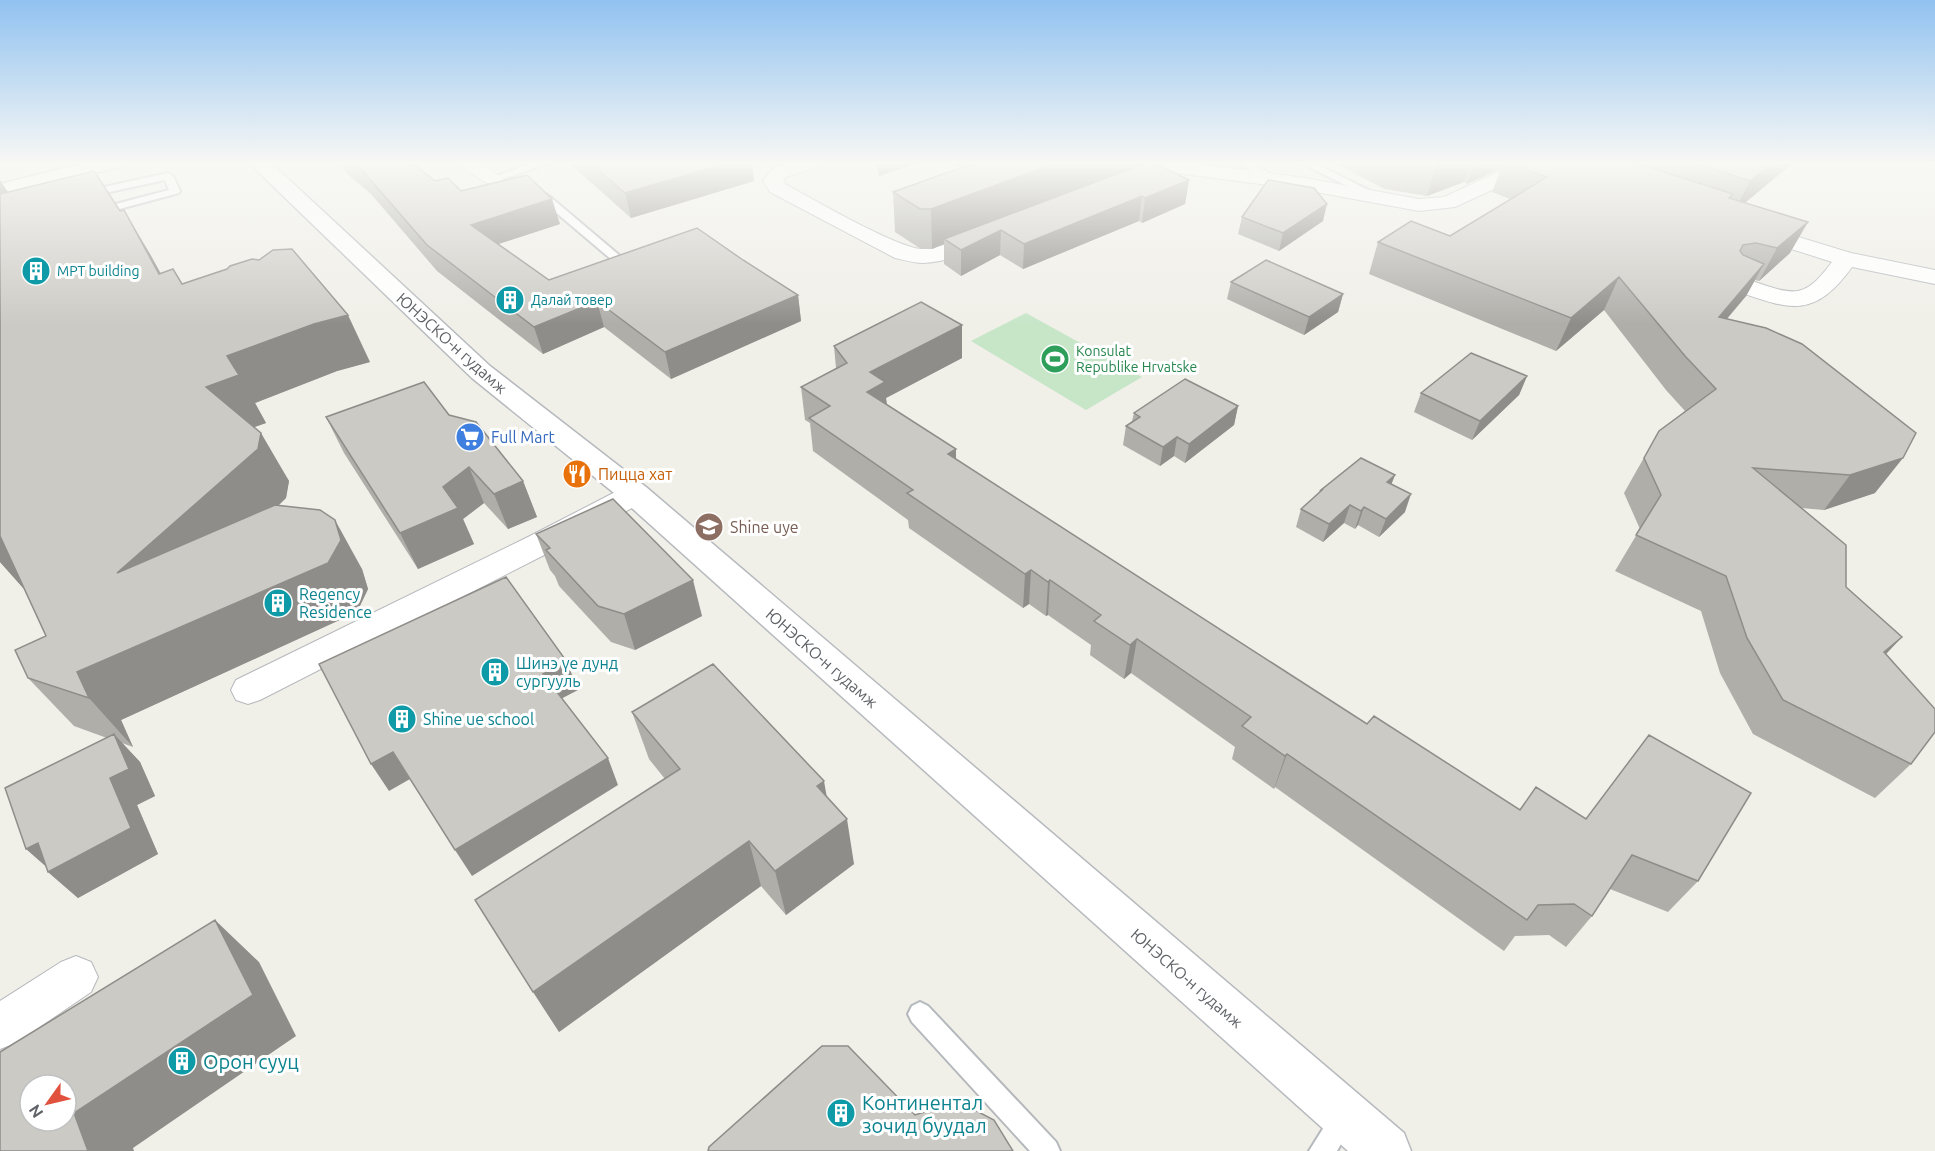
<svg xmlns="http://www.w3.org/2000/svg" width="1935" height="1151" font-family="Ubuntu,sans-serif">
<rect width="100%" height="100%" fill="#f0efe8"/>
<path fill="#c7e6c8" d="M 1026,313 L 1142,377 L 1086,410 L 971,341 Z"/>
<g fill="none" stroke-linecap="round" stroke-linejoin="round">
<g stroke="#b5b8bc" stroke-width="4">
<path id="service" d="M 532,163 L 549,163 L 497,181 L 488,179 Z
M 1237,163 L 1251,163 L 1282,180 L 1273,182 Z
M 1301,163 L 1315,163 L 1380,196 L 1375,199 L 1371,198 Z
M 168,173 L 173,176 L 180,191 L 179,193 L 97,215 L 92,212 L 93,210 L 169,190 L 165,180 L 86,197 L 81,194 L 86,191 Z
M 536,191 L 548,195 L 626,261 L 626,265 L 618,265 L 540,199 L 532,196 L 532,192 Z
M 920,1002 L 928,1006 L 1056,1142 L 1060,1151 L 1030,1151 L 912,1022 L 908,1014 L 912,1006 Z
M 1343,1108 L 1352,1111 L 1355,1120 L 1337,1151 L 1309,1151 L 1334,1111 Z"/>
</g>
<g stroke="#b5b8bc" stroke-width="2">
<path id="minor" d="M 457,163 L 481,163 L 503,179 L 500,183 L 486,183 Z
M 788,163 L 818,163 L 816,167 L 786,177 L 783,181 L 785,184 C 811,198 900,250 923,249 C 946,249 969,229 991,234 L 994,239 C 985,251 939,263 923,263 C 914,263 904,260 895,258 L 770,192 L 763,181 L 772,169 Z
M 1166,163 L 1193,163 L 1305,178 L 1419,199 L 1444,197 L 1518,163 L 1544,163 L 1542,167 L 1455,207 L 1419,211 L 1305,190 L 1177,173 L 1125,191 L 1118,189 L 1115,185 L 1118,181 Z
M 1756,224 L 1851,253 L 1935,270 L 1935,284 L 1852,267 C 1811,324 1785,307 1727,288 L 1724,283 L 1727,278 C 1737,276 1745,279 1755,282 C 1796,296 1805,298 1832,262 L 1748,235 L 1745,230 L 1748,225 Z
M 635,484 L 645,487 L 650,494 L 645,501 L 550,552 L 260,700 L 248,704 L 236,700 L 231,690 L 236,680 L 528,537 L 625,487 Z
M 76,956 L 91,962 L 98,977 L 91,992 L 16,1043 L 0,1049 L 0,1001 L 61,962 Z"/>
</g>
<g stroke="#b5b8bc" stroke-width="3">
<path id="tertiary" d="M 85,163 L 123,163 L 120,167 L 0,196 L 0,184 Z"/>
</g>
<g stroke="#b6babe" stroke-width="3">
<path id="secondary" d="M 249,163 L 271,163 L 490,366 L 646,487 L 1404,1133 L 1411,1151 L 1348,1151 L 624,501 L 472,378 Z"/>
</g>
<use href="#service" fill="#fff" fill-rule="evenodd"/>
<use href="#minor" fill="#fff" fill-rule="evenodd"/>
<use href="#tertiary" fill="#fff" fill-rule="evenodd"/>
<use href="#secondary" fill="#fff" fill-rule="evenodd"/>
</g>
<path fill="#afaea9" d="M 342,163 L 412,163 L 435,181 L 461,191 L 560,224 L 498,244 L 549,280 L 743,260 L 798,295 L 801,321 L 671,379 L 604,327 L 543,354 L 437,271 L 371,194 L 346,173 Z
M 569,163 L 752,163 L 754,181 L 631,218 Z
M 875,163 L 918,163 L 879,176 Z
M 951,163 L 1154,163 L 1189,180 L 1185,204 L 1142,223 L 1139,221 L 1023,269 L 1000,255 L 961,276 L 944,264 L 944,244 L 932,249 L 921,249 L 895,232 L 893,192 L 960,168 Z
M 1334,163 L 1793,163 L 1745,202 L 1790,253 L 1759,281 L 1755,280 L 1746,296 L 1727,319 L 1875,493 L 1824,510 L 1801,508 L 1846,587 L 1902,637 L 1886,654 L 1911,764 L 1875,798 L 1753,734 L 1720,673 L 1701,611 L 1615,571 L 1640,529 L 1624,493 L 1659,431 L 1685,411 L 1666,390 L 1604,310 L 1556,351 L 1369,274 L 1378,242 L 1450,236 L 1510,199 L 1492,192 L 1501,169 L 1467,184 L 1464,182 L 1427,196 L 1385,189 Z
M 0,180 L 8,192 L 150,254 L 160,273 L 182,284 L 370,362 L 337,371 L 255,403 L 266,423 L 254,427 L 289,481 L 286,498 L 279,505 L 362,569 L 368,589 L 357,612 L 121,720 L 133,747 L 122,743 L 140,762 L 155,796 L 137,805 L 158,854 L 78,898 L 48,872 L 107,738 L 74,726 L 28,678 L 46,636 L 24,589 L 0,562 Z
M 1242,217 L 1323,221 L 1279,251 L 1238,234 Z
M 1231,282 L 1343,294 L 1338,312 L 1304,335 L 1227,299 Z
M 834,346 L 962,358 L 886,398 L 887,405 L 956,459 L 1367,724 L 1520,810 L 1586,819 L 1698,881 L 1668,912 L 1610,889 L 1592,916 L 1566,947 L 1549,935 L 1515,936 L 1504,951 L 1275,787 L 1274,789 L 1232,759 L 1235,747 L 1131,673 L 1124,679 L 1090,655 L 1091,645 L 1048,615 L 1046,616 L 1029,604 L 1023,608 L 909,528 L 908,520 L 813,451 L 810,423 L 805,420 L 801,387 L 836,368 Z
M 1527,376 L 1519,395 L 1472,440 L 1414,412 L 1421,393 Z
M 1238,406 L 1234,425 L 1185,463 L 1174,456 L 1160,466 L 1123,445 L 1126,426 L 1132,421 L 1134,413 Z
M 449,415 L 523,481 L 537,517 L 508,529 L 484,503 L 463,519 L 474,544 L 418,569 L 344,453 L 326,417 Z
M 1395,475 L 1391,484 L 1405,512 L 1379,537 L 1358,525 L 1355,529 L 1344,523 L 1323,542 L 1296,527 L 1301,509 L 1319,493 L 1321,490 Z
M 536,534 L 702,616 L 635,650 L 611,642 L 559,586 L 555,576 L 550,570 Z
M 632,712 L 826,797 L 854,864 L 786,915 L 761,886 L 559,1032 L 665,779 L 649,759 Z"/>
<path fill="#8f8d89" d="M 728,163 L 752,163 L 754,181 L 631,218 L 625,193 Z
M 878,163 L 918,163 L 879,176 Z
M 1056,163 L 1148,163 L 944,239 L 944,244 L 932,249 L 931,209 Z
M 1440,163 L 1470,163 L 1464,182 L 1427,196 L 1436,165 Z
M 1474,163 L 1502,163 L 1501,168 L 1467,184 Z
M 1772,163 L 1793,163 L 1734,212 L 1750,181 Z
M 0,180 L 13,200 L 0,196 Z
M 1189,180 L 1185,204 L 1142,223 L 1145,198 Z
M 1142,196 L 1139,221 L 1023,269 L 1024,244 Z
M 552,199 L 560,224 L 480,250 L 471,225 Z
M 1327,204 L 1323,221 L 1279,251 L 1283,233 Z
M 124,210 L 150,254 L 186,319 L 159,274 Z
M 1808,222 L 1790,253 L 1759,281 L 1777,248 Z
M 1001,230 L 1000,255 L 961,276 L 961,250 Z
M 1764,264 L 1746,296 L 1700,350 L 1719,317 Z
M 1619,277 L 1604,310 L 1556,351 L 1571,318 Z
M 1343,294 L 1338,312 L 1304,335 L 1309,317 Z
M 798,295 L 801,321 L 671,379 L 665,352 Z
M 597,301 L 604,327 L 543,354 L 534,327 Z
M 348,315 L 370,362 L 337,371 L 255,403 L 266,423 L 235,434 L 206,387 L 227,356 L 314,324 Z
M 962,325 L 962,358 L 886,398 L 888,415 L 867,392 L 870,372 Z
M 1527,376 L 1519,395 L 1472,440 L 1480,421 Z
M 1238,406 L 1234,425 L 1185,463 L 1189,444 Z
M 261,433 L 289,481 L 286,498 L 156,622 L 117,573 Z
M 1177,437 L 1174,456 L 1160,466 L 1163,447 Z
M 956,449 L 956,483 L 948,454 Z
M 1903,458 L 1875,493 L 1824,510 L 1850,475 Z
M 469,467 L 484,503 L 463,519 L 474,544 L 418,569 L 400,533 L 443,487 Z
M 1395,475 L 1388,493 L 1387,482 Z
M 523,481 L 537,517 L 508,529 L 494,494 Z
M 1411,494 L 1405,512 L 1379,537 L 1386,519 Z
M 1350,505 L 1344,523 L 1323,542 L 1329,524 Z
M 1364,507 L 1358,525 L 1355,529 L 1361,511 Z
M 335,520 L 362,569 L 368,589 L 357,612 L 121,720 L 133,747 L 89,698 L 77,672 Z
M 0,534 L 24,589 L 0,562 Z
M 1031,570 L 1029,604 L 1023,608 L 1025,574 Z
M 693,580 L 702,616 L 635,650 L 624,614 Z
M 1050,580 L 1048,615 L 1046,616 L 1048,582 Z
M 1902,637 L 1869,672 L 1884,652 Z
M 1137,639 L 1131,673 L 1124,679 L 1130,645 Z
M 567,662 L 578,690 L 555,702 L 543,674 Z
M 114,734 L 140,762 L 155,796 L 137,805 L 158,854 L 78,898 L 48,872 L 51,871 L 26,849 L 110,778 Z
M 393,752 L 410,779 L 389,791 L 371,764 Z
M 1287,754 L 1275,787 L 1274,789 L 1285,756 Z
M 608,758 L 618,785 L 472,876 L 455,850 Z
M 824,781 L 832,827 L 817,786 Z
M 847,819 L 854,864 L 786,915 L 775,871 Z
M 749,841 L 761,886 L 559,1032 L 533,992 Z
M 215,920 L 259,962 L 296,1036 L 133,1148 L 134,1151 L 88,1151 L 74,1113 Z"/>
<path fill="#cccac4" stroke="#8f8d89" stroke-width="1.5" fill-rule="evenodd" d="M 354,163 L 412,163 L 435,181 L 448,178 L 461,191 L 527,175 L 552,199 L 471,225 L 549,280 L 697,228 L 743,260 L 798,295 L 665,352 L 597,301 L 534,327 L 427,245 L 361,169 Z
M 590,163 L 728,163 L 625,193 Z
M 974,163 L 1056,163 L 931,209 L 920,209 L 893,192 Z
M 1146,163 L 1154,163 L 1189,180 L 1145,198 L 1142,196 L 1024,244 L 1001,230 L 961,250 L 944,239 Z
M 1507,163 L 1636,163 L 1733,194 L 1729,198 L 1808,222 L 1777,248 L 1756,243 L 1743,245 L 1740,251 L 1743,255 L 1764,264 L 1719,317 L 1766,328 L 1802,344 L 1916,433 L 1903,458 L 1850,475 L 1753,468 L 1846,545 L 1846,587 L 1902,637 L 1884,652 L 1935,709 L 1935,732 L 1911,764 L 1783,700 L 1747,638 L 1726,576 L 1636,535 L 1661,495 L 1644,458 L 1659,431 L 1716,389 L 1685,356 L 1619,277 L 1571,318 L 1378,242 L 1411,221 L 1450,236 L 1547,177 Z
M 1695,163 L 1772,163 L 1750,181 Z
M 94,171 L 120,211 L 124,210 L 159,274 L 173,269 L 182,284 L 227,269 L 230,266 L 252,259 L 259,260 L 273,250 L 292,249 L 348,315 L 314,324 L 227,356 L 239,375 L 206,387 L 261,433 L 258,449 L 117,573 L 275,505 L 320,510 L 335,520 L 341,540 L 328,563 L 77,672 L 89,698 L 28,678 L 15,650 L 46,636 L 0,536 L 0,194 Z
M 1268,180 L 1314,188 L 1327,204 L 1283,233 L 1242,217 Z
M 1266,260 L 1343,294 L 1309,317 L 1231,282 Z
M 921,302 L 962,325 L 870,372 L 885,382 L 867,392 L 956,449 L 948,454 L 1367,724 L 1374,716 L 1520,810 L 1536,787 L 1586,819 L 1649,735 L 1751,793 L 1698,881 L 1632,855 L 1592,916 L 1574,904 L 1538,905 L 1527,920 L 1287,754 L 1285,756 L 1242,726 L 1251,717 L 1137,639 L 1130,645 L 1094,621 L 1101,615 L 1050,580 L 1048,582 L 1031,570 L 1025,574 L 907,493 L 913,490 L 809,418 L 830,406 L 801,387 L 847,363 L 834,346 Z
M 1471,353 L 1527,376 L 1480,421 L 1421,393 Z
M 1185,379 L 1238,406 L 1189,444 L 1177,437 L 1163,447 L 1126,426 L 1140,417 L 1134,413 Z
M 424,382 L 449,415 L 476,422 L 523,481 L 494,494 L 469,467 L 443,487 L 458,508 L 400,533 L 326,417 Z
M 1361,458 L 1395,475 L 1387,482 L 1411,494 L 1386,519 L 1364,507 L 1361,511 L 1350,505 L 1329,524 L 1301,509 L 1322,490 L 1321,490 Z
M 613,499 L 693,580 L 624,614 L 598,606 L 546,550 L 550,548 L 536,534 Z
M 506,577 L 567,662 L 543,674 L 608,758 L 455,850 L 393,752 L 371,764 L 319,664 Z
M 713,664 L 824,781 L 817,786 L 847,819 L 775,871 L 749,841 L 533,992 L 475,900 L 680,769 L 632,712 Z
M 114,734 L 129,769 L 110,778 L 131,828 L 48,872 L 38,843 L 26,849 L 5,788 Z
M 215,920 L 253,995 L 74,1113 L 88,1151 L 0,1151 L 0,1052 ZM 30,1085 L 66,1085 L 66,1121 L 30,1121 Z
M 822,1046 L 848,1046 L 915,1115 L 944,1106 L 967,1106 L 994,1120 L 1013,1151 L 708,1151 L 709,1147 Z"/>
<linearGradient id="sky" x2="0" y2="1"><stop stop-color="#91c2f0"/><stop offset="0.5" stop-color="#f8f8f5"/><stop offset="1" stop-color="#f8f8f5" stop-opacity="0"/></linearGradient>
<rect width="1935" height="325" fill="url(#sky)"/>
<defs>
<g id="building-disc" transform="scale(1.5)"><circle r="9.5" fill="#0f9aa8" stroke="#fff"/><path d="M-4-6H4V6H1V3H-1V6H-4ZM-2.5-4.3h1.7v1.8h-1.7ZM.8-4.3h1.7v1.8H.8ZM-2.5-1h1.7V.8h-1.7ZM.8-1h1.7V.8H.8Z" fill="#fff"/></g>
<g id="stadium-disc" transform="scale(1.5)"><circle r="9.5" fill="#2e9e5b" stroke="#fff"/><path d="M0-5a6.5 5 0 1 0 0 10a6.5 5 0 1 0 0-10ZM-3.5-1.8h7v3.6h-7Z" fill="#fff"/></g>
<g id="supermarket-disc" transform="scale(1.5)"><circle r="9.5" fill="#3f7fe0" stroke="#fff"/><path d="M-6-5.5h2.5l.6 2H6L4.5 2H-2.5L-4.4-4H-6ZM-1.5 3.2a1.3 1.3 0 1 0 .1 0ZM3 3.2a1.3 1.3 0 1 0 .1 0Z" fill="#fff"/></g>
<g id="restaurant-disc" transform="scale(1.5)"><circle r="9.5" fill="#e8710a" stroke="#fff"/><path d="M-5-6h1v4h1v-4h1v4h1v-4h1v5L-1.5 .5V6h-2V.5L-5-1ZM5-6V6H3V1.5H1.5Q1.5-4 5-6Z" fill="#fff"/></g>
<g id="school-disc" transform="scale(1.5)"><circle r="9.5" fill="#8d6e63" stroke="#fff"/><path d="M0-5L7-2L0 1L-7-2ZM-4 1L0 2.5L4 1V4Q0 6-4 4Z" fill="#fff"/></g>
</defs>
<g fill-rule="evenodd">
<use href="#building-disc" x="36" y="271"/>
<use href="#building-disc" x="510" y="300"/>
<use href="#stadium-disc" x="1055" y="359"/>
<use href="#supermarket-disc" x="470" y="437"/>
<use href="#restaurant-disc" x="577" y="474"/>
<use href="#school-disc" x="709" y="527"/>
<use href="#building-disc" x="278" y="603"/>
<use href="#building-disc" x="495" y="672"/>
<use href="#building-disc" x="402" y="719"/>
<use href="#building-disc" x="182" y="1061"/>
<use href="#building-disc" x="841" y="1113"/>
</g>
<g text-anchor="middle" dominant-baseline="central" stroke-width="6" stroke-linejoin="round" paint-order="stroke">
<g font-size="14" fill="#0d838f" stroke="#fff" text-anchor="start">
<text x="57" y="271">MPT building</text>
<text x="531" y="300">Далай товер</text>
</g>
<g font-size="14" fill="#27864d" stroke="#fff" text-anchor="start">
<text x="1076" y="351">Konsulat<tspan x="1076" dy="16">Republike Hrvatske</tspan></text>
</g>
<g font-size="16" fill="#5f6367" stroke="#fff">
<text transform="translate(452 343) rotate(42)">ЮНЭСКО-н гудамж</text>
<text transform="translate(822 658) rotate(41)">ЮНЭСКО-н гудамж</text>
<text transform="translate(1187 978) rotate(41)">ЮНЭСКО-н гудамж</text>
</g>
<g font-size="16" fill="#366cbe" stroke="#fff" text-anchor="start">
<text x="491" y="437">Full Mart</text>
</g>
<g font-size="16" fill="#c56008" stroke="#fff" text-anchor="start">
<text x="598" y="474">Пицца хат</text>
</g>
<g font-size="16" fill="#785e54" stroke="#fff" text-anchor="start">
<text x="730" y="527">Shine uye</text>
</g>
<g font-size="16" fill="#0d838f" stroke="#fff" text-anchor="start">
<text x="299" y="594">Regency<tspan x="299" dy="18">Residence</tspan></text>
<text x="516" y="663">Шинэ үе дунд<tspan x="516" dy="18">сургууль</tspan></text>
<text x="423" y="719">Shine ue school</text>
</g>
<g font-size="20" fill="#0d838f" stroke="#fff" text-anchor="start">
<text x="203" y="1061">Орон сууц</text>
<text x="862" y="1102">Континентал<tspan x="862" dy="23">зочид буудал</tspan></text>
</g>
</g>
<g transform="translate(48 1103) rotate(236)"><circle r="28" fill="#ffffff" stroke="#bfc1c2" stroke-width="1.5"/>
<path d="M0-4.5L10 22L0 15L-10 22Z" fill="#e1523e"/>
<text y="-9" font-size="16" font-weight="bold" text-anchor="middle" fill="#5f6367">N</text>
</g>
</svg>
